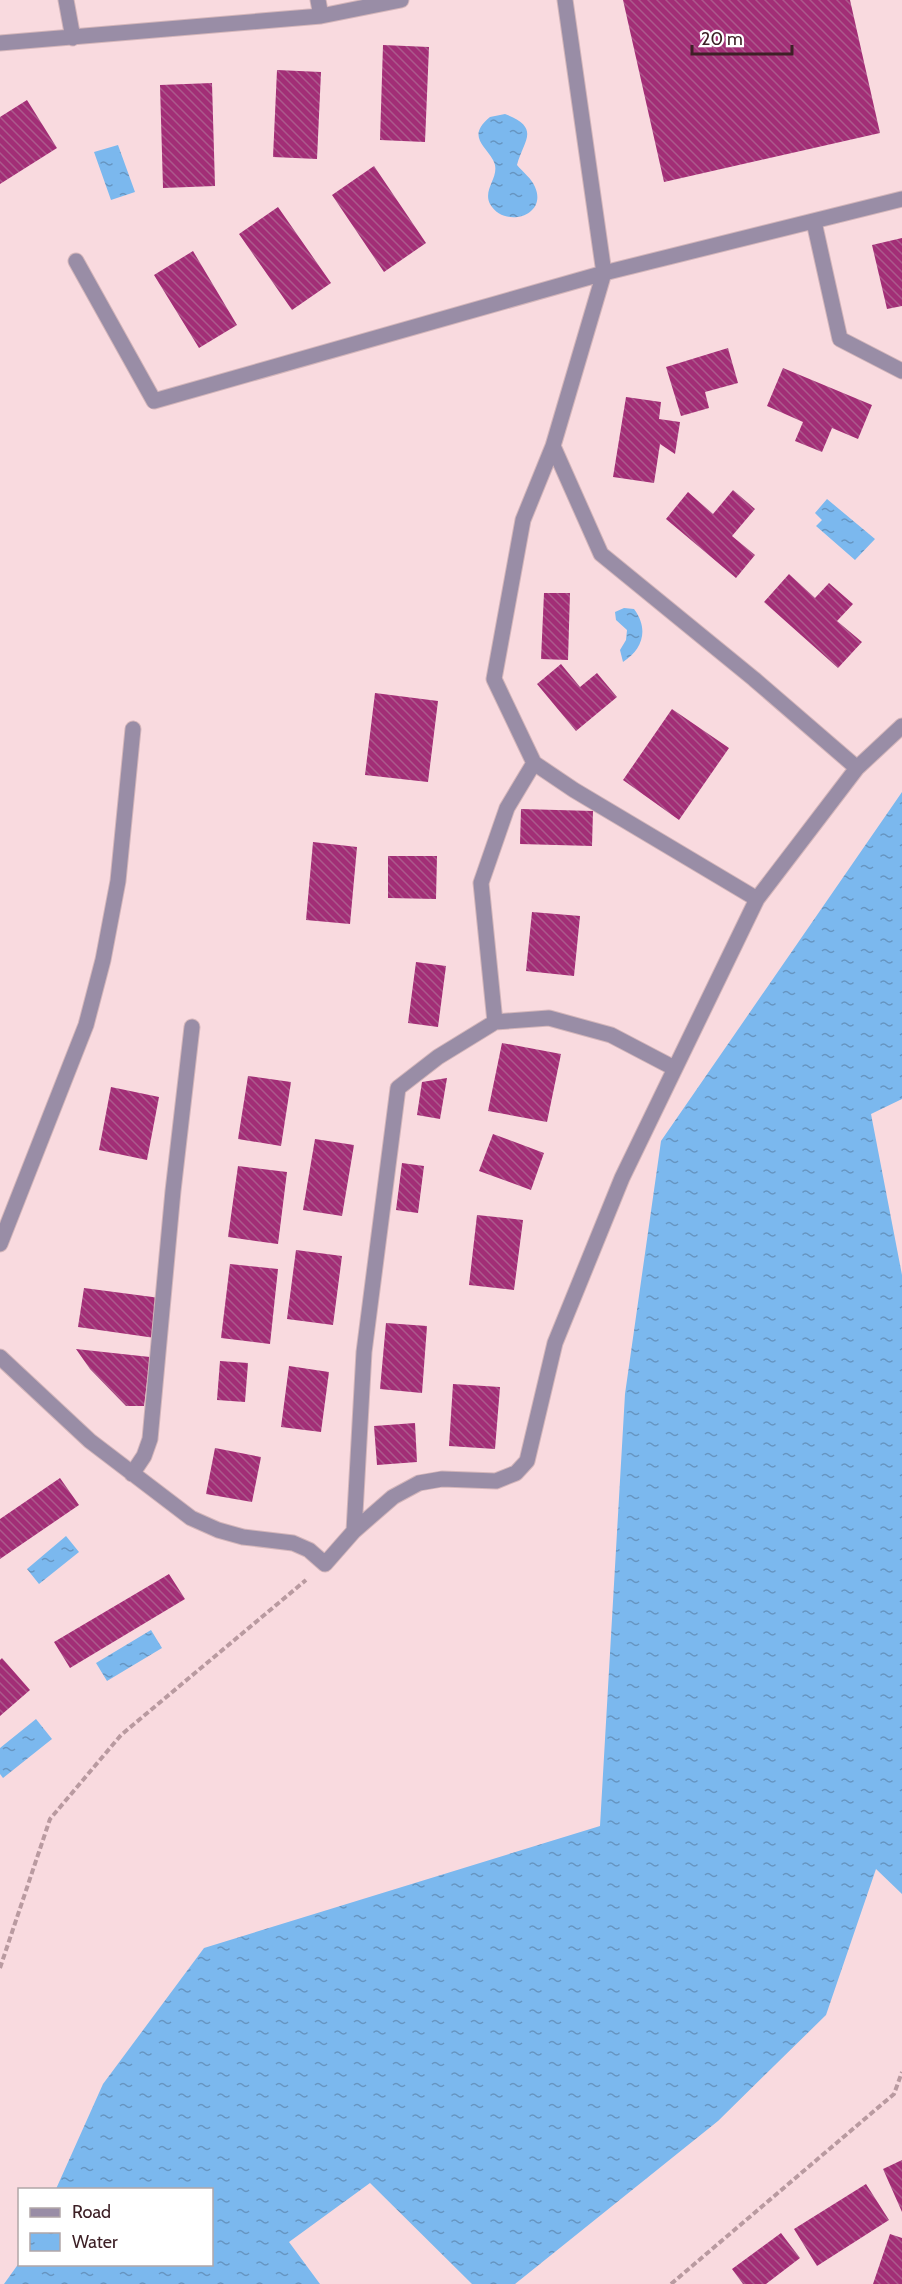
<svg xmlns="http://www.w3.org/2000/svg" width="902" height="2284" font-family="Cabin,sans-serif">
<defs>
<pattern id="water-ripples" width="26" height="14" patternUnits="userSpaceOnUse" patternTransform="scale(1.5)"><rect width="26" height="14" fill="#7bb8ee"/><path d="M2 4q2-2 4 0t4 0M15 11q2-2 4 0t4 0" fill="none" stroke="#6695c1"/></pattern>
<pattern id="building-back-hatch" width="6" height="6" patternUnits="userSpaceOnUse" patternTransform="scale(1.5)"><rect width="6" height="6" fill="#a22e76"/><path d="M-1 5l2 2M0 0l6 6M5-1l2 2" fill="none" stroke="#ac598c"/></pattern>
</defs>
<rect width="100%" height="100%" fill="#f9dadf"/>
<path fill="url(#water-ripples)" d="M 505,114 C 542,128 523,141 517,165 C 523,172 532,179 535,187 C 548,216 504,229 490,204 C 482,188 502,176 493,160 C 484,144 467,136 490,117 Z
M 118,145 L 135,192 L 111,200 L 94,152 Z
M 827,499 L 875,539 L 855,560 L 816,526 L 822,520 L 815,513 Z
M 624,608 L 634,609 C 649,629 643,649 623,662 L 620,650 L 626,640 L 627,630 L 616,620 L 615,612 Z
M 902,792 L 902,1099 L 871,1114 L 902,1275 L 902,1894 L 876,1869 L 826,2015 L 718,2121 L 515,2284 L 472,2284 L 370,2183 L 289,2242 L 320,2284 L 4,2284 L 19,2263 L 212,2264 L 212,2190 L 56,2189 L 103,2084 L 204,1948 L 600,1826 L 625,1394 L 661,1141 Z
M 66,1536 L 79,1552 L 39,1584 L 27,1569 Z
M 151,1630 L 162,1648 L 107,1681 L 96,1663 Z
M 36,1719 L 52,1739 L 3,1778 L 0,1774 L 0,1748 Z"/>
<path fill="url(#building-back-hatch)" d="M 623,0 L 850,0 L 880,133 L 664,182 Z
M 383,45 L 429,47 L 425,142 L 380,140 Z
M 277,70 L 321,72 L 317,159 L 273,157 Z
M 212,83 L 215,186 L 163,188 L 160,85 Z
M 27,100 L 57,148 L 0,184 L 0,117 Z
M 374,166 L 426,243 L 384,272 L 332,195 Z
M 278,207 L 331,283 L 292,310 L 239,234 Z
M 902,238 L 902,306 L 887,309 L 872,245 Z
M 193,251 L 237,325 L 199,348 L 154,275 Z
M 728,348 L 738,383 L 705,392 L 709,408 L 681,416 L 666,367 Z
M 783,368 L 872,405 L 858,439 L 832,428 L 822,452 L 795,441 L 803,422 L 767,406 Z
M 626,397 L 661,402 L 659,419 L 680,422 L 675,454 L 660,444 L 654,483 L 613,477 Z
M 733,490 L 755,509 L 732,536 L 755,555 L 736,578 L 666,519 L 688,492 L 713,514 Z
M 789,574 L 815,598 L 829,583 L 853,604 L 837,621 L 862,642 L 838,668 L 764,602 Z
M 544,593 L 570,593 L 568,660 L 541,659 Z
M 561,664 L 580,687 L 597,673 L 617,697 L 576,731 L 537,684 Z
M 375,693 L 438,701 L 428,782 L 365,775 Z
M 672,709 L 729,748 L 679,820 L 623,780 Z
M 521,809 L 593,811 L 592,846 L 520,844 Z
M 313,842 L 357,847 L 350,924 L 306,920 Z
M 388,856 L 437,856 L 436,899 L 388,898 Z
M 532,912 L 580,916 L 574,976 L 526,971 Z
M 416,962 L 446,966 L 438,1027 L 408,1023 Z
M 502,1043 L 561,1054 L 547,1122 L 488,1111 Z
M 248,1076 L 291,1082 L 281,1146 L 238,1139 Z
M 447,1078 L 440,1119 L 417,1115 L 422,1082 Z
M 111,1087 L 159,1097 L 147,1160 L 99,1150 Z
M 493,1134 L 544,1153 L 531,1190 L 479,1171 Z
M 315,1139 L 354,1145 L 342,1216 L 303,1210 Z
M 402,1163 L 424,1166 L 418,1213 L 396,1210 Z
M 238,1166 L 287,1172 L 278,1244 L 228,1237 Z
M 477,1215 L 523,1220 L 514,1290 L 469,1285 Z
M 296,1250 L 342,1256 L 333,1325 L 287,1319 Z
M 230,1264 L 278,1269 L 270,1344 L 221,1338 Z
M 84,1288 L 160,1298 L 155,1338 L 78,1327 Z
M 386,1323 L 427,1326 L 422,1393 L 380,1389 Z
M 76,1349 L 150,1357 L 144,1406 L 126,1406 L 90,1369 Z
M 220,1361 L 248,1363 L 245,1402 L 217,1400 Z
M 289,1366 L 329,1372 L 321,1432 L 281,1427 Z
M 453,1384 L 500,1387 L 495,1449 L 449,1446 Z
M 415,1423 L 417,1462 L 377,1465 L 374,1426 Z
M 215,1448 L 261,1457 L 252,1502 L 206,1494 Z
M 60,1478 L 79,1505 L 0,1559 L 0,1519 Z
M 169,1574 L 185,1599 L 70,1668 L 54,1642 Z
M 2,1658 L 30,1690 L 0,1716 L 0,1660 Z
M 902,2160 L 902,2212 L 883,2169 Z
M 866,2184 L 889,2220 L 817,2266 L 794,2229 Z
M 781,2233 L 800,2258 L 766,2284 L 743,2284 L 732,2269 Z
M 890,2234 L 902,2238 L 902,2284 L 873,2284 Z"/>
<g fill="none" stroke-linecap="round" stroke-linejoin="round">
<g stroke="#d3b5ba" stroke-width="17">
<path id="minor" d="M 66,0 L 73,38
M 318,0 L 321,16
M 0,43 L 321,16 L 401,0
M 814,222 L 840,339 L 902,371
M 76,261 L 154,401 L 604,273 L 902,199
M 553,446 L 601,554 L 754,679 L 857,768
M 534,763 L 574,790 L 757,899
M 495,1022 L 549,1018 L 611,1035 L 674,1068
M 0,1244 L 86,1025 L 103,960 L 118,881 L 133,729
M 0,1357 L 90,1441 L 191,1518 L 218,1530 L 243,1537 L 293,1543 L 309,1550 L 325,1564 L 354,1531 L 393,1497 L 419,1483 L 442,1479 L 496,1481 L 516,1473 L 527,1461 L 555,1343 L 622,1178 L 757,899 L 857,768 L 902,726
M 132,1474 L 144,1456 L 150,1439 L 173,1191 L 192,1027
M 354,1531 L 364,1352 L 398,1088 L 438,1057 L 495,1022 L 481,883 L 507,808 L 534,763 L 494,679 L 523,520 L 553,446 L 604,273 L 565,0"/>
</g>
<path stroke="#b99aa0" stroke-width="4" stroke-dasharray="6 3" stroke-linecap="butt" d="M 0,1968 L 50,1819 L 121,1735 L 306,1580
M 671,2284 L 894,2094 L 902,2072"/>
<use href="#minor" stroke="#998da6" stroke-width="15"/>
</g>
<rect x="18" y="2188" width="195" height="78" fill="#ffffff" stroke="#b1a6a8" stroke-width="1.5"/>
<rect x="30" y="2208" width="30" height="9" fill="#998da6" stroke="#b1a6a8" stroke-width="1.5"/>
<text x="72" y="2218" font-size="18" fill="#3d2026">Road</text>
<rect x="30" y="2233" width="30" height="18" fill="url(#water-ripples)" stroke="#b1a6a8" stroke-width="1.5"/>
<text x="72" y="2248" font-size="18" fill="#3d2026">Water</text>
<path d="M692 45v9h100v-9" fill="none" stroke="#3d2026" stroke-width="3"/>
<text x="701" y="45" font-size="18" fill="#3d2026" stroke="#ffffff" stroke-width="4.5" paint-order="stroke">20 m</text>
</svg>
